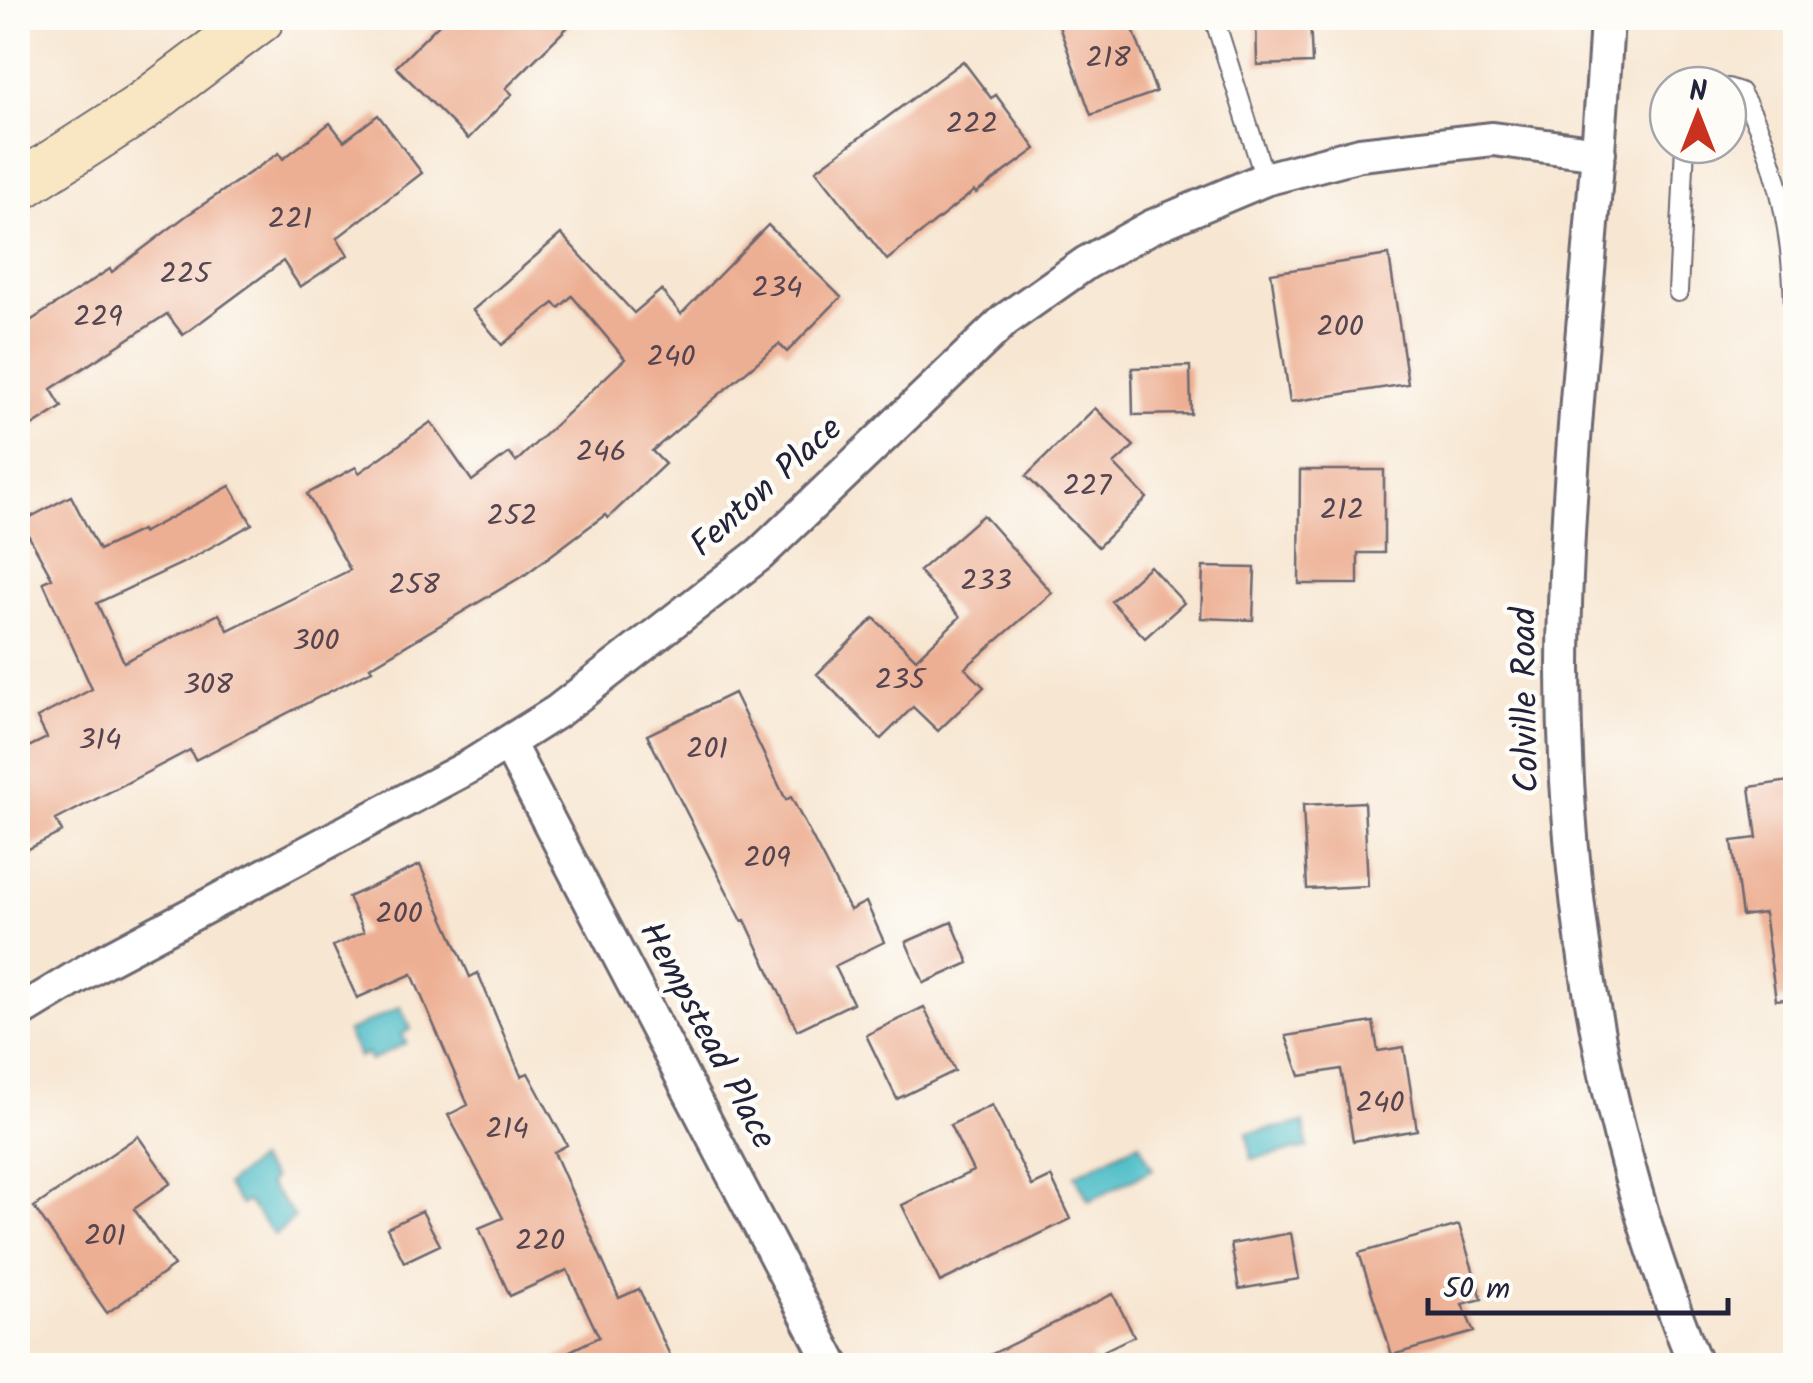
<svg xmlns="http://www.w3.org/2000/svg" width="1813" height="1383" font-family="Kalam,sans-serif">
<rect width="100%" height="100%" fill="#fdfcf7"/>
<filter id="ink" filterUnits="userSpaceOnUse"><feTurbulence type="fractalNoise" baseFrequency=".01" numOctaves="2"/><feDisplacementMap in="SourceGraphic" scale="20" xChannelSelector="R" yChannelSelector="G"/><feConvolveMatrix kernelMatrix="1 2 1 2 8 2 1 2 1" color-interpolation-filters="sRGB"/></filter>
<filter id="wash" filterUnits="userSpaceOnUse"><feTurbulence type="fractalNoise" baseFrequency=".0048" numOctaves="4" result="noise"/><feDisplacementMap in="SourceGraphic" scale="40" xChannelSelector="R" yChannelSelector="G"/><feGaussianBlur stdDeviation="2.25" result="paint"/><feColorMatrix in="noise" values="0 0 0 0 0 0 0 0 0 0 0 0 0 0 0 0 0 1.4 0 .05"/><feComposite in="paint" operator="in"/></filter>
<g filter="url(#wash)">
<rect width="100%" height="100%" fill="#f7e6d1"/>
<path fill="#50bec8" stroke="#397082" stroke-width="2.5" d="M 400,1007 L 411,1029 L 402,1034 L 406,1043 L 370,1061 L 367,1053 L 359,1057 L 347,1032 Z
M 1304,1123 L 1308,1148 L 1251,1159 L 1247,1133 Z
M 1139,1143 L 1153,1169 L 1089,1201 L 1075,1175 Z
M 257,1160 L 273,1179 L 268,1184 L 295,1217 L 275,1235 L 247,1201 L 241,1205 L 226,1185 Z"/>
<g id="blocks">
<path fill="#edaf93" d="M 445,18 L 577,18 L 506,88 L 512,94 L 468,139 L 396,67 Z
M 1056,18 L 1129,18 L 1156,92 L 1091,115 Z
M 1256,18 L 1310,18 L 1312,63 L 1257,65 Z
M 963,61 L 991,98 L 996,95 L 1036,149 L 976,193 L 974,191 L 887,260 L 816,170 Z
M 378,115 L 422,173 L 337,238 L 348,255 L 300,287 L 283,261 L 183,335 L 167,314 L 51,389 L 62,407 L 18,435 L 18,329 L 110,269 L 112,272 L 186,216 L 279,153 L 283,159 L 330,123 L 344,141 Z
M 768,225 L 841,297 L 787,352 L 779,344 L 652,451 L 665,464 L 608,518 L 605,515 L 526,574 L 370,667 L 372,670 L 195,760 L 190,750 L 56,820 L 62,832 L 18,854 L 18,752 L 47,738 L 37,718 L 92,689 L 43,582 L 52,578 L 21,522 L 71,496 L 99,550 L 141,530 L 142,533 L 230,486 L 252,524 L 185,562 L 97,603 L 124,662 L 219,614 L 228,630 L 350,570 L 307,494 L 356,467 L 359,473 L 431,422 L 472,481 L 509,453 L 516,462 L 625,359 L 572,296 L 559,308 L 554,303 L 502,345 L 473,310 L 561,234 L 634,313 L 661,290 L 681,314 Z
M 1389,255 L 1408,384 L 1290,402 L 1271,273 Z
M 1190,366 L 1191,414 L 1133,415 L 1132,368 Z
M 1095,408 L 1134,446 L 1114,464 L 1147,498 L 1098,547 L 1026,476 Z
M 1300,470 L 1384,470 L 1384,553 L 1358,553 L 1358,584 L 1299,584 Z
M 983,515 L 1052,593 L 965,668 L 984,687 L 938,731 L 913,707 L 881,739 L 817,674 L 874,618 L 916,659 L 960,617 L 919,571 Z
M 1150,566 L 1184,603 L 1145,638 L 1111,601 Z
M 1203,567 L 1255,568 L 1253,620 L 1201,618 Z
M 734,693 L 786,800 L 791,797 L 850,910 L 866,902 L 884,942 L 835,966 L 853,1003 L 797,1030 L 745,920 L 742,921 L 647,735 Z
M 1796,780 L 1796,998 L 1776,1000 L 1764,913 L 1742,916 L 1732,841 L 1757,838 L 1750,787 Z
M 1364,802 L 1368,886 L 1307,889 L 1303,805 Z
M 420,865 L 470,977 L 478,973 L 521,1076 L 528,1073 L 567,1145 L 554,1152 L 619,1298 L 639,1289 L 675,1366 L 539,1366 L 599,1337 L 567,1270 L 510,1296 L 479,1228 L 503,1218 L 448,1115 L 468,1105 L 412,974 L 357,998 L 333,946 L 364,932 L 348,897 Z
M 952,922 L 969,963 L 924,983 L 906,942 Z
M 924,1007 L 955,1071 L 897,1099 L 866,1035 Z
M 1373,1022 L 1378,1051 L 1404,1047 L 1417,1130 L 1353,1141 L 1341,1069 L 1300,1076 L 1286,1036 Z
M 992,1105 L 1032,1186 L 1051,1177 L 1071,1219 L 940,1282 L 902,1205 L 973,1171 L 950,1125 Z
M 138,1136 L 171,1183 L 134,1209 L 174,1266 L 107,1313 L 34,1207 Z
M 422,1211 L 440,1245 L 404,1262 L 387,1228 Z
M 1459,1225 L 1482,1299 L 1462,1304 L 1474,1332 L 1392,1355 L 1359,1253 Z
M 1291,1233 L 1299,1279 L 1239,1289 L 1231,1244 Z
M 1113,1294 L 1134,1336 L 1091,1357 L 1096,1366 L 968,1366 Z"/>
</g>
</g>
<g filter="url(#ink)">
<use href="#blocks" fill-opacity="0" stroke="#6d6770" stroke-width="2.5"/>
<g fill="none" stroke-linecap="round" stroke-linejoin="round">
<g stroke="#6d6770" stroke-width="22">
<path id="lane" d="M 1214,18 L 1265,179
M 1728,88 L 1740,92 C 1778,154 1792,234 1794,306
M 1678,292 L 1685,145"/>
</g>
<g stroke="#6d6770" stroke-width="38">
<path id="street" d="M 1607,18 C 1597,213 1571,409 1565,605 C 1557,864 1597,1125 1696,1366
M 508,743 L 833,1366
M 18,1013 L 102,962 L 472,765 L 558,711 L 760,554 L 1005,320 L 1086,263 L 1151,227 L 1265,179 L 1360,154 L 1493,139 L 1599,153"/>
</g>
<g stroke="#6d6770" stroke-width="52">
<path id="secondary" d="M 18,187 L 139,109 L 260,18"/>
</g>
<use href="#lane" stroke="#fff" stroke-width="18"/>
<use href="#street" stroke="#fff" stroke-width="32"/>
<use href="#secondary" stroke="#f9e7c3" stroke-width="48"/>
</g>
</g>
<g text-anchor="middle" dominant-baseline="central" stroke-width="9" stroke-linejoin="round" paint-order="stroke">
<g font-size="30" fill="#554551">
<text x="1108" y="59">218</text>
<text x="972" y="125">222</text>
<text x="290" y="220">221</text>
<text x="185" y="275">225</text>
<text x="777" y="289">234</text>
<text x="98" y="318">229</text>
<text x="1340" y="328">200</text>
<text x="671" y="358">240</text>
<text x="601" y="453">246</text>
<text x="1087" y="487">227</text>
<text x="1342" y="511">212</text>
<text x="512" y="517">252</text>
<text x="986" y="582">233</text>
<text x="414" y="586">258</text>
<text x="316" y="642">300</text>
<text x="900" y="681">235</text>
<text x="208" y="686">308</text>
<text x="100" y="741">314</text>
<text x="707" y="750">201</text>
<text x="767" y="859">209</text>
<text x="399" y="915">200</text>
<text x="1380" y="1104">240</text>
<text x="507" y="1130">214</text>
<text x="105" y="1237">201</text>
<text x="540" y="1242">220</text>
</g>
<g font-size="35" fill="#22223b" stroke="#fdfcf7">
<text transform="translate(767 488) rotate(-42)">Fenton Place</text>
<text transform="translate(1527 700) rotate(-91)">Colville Road</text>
<text transform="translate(706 1036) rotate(62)">Hempstead Place</text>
</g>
</g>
<rect width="1813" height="1383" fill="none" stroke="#fdfcf7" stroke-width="60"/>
<g transform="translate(1698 115)"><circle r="48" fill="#fdfcf7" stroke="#a5a5ac" stroke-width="2.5"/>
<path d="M0-8L18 38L0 25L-18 38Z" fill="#c8321e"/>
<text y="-15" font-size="28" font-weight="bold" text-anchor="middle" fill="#22223b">N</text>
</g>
<path d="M1428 1298v15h300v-15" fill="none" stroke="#22223b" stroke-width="5"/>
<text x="1443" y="1298" font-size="30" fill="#22223b" stroke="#fdfcf7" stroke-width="8" paint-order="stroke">50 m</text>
</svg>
